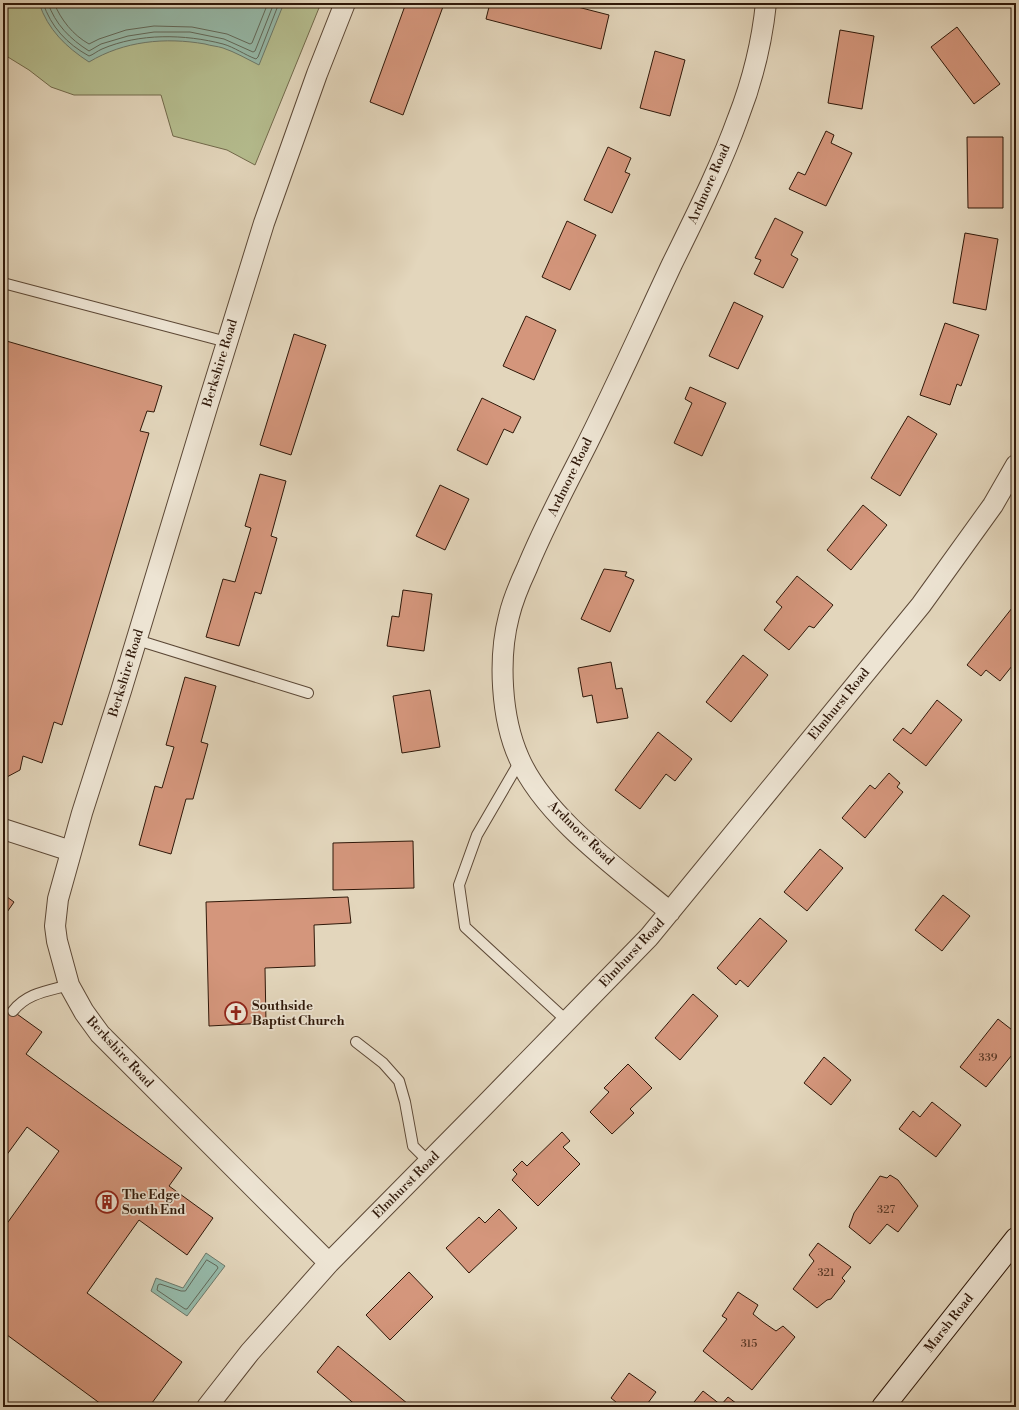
<svg xmlns="http://www.w3.org/2000/svg" width="1019" height="1410" font-family="'Libre Bodoni',serif">
<rect width="100%" height="100%" fill="#e3d6bc"/>
<filter id="stains"><feTurbulence type="fractalNoise" baseFrequency=".005" numOctaves="4"/><feColorMatrix values="0 0 0 0 .2 0 0 0 0 .09 0 0 0 0 .02 0 0 0 .5 -.17"/></filter>
<radialGradient id="worn" r=".72"><stop offset=".6" stop-color="#630" stop-opacity="0"/><stop offset="1" stop-color="#630" stop-opacity=".3"/></radialGradient>
<path fill="#b5bd8f" stroke="#726a4c" d="M 3,3 L 321,3 L 255,165 L 227,150 L 173,136 L 161,95 L 74,95 L 51,87 L 29,70 L 3,54 Z"/>
<path fill="#96baaa" stroke="#6d796a" d="M 39,3 L 284,3 L 259,65 C 247,59 235,52 223,48 C 217,46 211,46 205,44 C 165,37 124,41 89,62 C 66,47 48,30 39,3 Z
M 206,1253 L 225,1266 L 187,1316 L 151,1291 L 156,1278 L 183,1288 Z"/>
<g fill="none" stroke-linecap="round" stroke-linejoin="round">
<path stroke="#62695a" stroke-width="1" d="M 43,3 C 51,27 67,44 89,56 C 93,55 97,51 102,49 C 139,33 185,34 223,44 C 234,47 245,55 256,59 L 258,57 L 279,3
M 48,3 C 55,24 70,39 89,51 L 101,44 L 128,36 L 154,32 L 190,32 L 224,39 L 253,52 L 255,51 L 274,3
M 54,3 C 61,20 73,35 89,44 L 99,39 L 126,30 L 154,26 L 192,27 L 227,34 L 250,44 L 252,43 L 268,3
M 207,1260 L 217,1266 L 218,1268 L 187,1309 L 185,1309 L 157,1290 L 158,1285 L 160,1284 L 181,1291 L 185,1291 Z"/>
</g>
<path fill="#d4967c" stroke="#2f1809" d="M 406,3 L 440,3 L 444,4 L 403,115 L 370,102 Z
M 490,3 L 562,3 L 609,15 L 601,49 L 486,19 Z
M 957,27 L 1000,84 L 974,104 L 931,47 Z
M 840,30 L 874,36 L 862,109 L 828,103 Z
M 655,51 L 685,60 L 670,116 L 640,108 Z
M 826,131 L 834,135 L 831,143 L 852,153 L 826,206 L 789,189 L 798,172 L 805,175 Z
M 967,137 L 1003,137 L 1003,208 L 968,208 Z
M 608,147 L 631,158 L 625,172 L 630,174 L 612,213 L 584,200 Z
M 775,218 L 803,232 L 791,255 L 798,259 L 783,288 L 754,274 L 761,260 L 755,258 Z
M 567,221 L 596,235 L 570,290 L 542,277 Z
M 965,233 L 998,239 L 986,310 L 953,303 Z
M 734,302 L 763,316 L 738,369 L 709,356 Z
M 526,316 L 556,330 L 534,380 L 503,366 Z
M 945,323 L 979,335 L 961,386 L 957,384 L 950,405 L 920,395 Z
M 294,334 L 326,345 L 291,455 L 260,445 Z
M 3,340 L 162,386 L 154,412 L 147,411 L 140,431 L 149,433 L 62,725 L 54,722 L 42,763 L 23,756 L 20,770 L 5,778 L 3,777 Z
M 690,387 L 726,403 L 702,456 L 674,443 L 692,403 L 685,399 Z
M 482,398 L 521,417 L 513,433 L 504,429 L 487,465 L 457,450 Z
M 908,416 L 937,434 L 900,496 L 871,478 Z
M 260,474 L 286,481 L 271,536 L 277,538 L 261,594 L 255,592 L 239,646 L 206,637 L 223,579 L 235,582 L 251,528 L 245,526 Z
M 440,485 L 469,499 L 445,550 L 416,536 Z
M 863,505 L 887,525 L 851,570 L 827,550 Z
M 604,569 L 627,572 L 625,576 L 634,580 L 610,632 L 581,619 Z
M 797,576 L 833,605 L 814,628 L 809,626 L 789,650 L 764,630 L 782,607 L 776,602 Z
M 403,590 L 432,594 L 424,651 L 387,646 L 392,616 L 399,617 Z
M 1016,603 L 1016,661 L 1000,681 L 986,670 L 981,676 L 967,665 Z
M 743,655 L 768,675 L 731,722 L 706,702 Z
M 611,662 L 616,689 L 622,688 L 628,718 L 597,723 L 592,695 L 583,697 L 578,668 Z
M 185,677 L 216,686 L 201,742 L 208,744 L 193,799 L 186,799 L 171,854 L 139,845 L 155,786 L 162,788 L 174,747 L 166,745 Z
M 430,690 L 440,747 L 402,753 L 393,696 Z
M 937,700 L 962,720 L 926,766 L 893,740 L 903,728 L 911,734 Z
M 658,732 L 692,759 L 675,781 L 666,774 L 640,809 L 615,790 Z
M 889,773 L 900,783 L 897,787 L 903,792 L 865,838 L 842,818 L 870,785 L 875,789 Z
M 413,841 L 414,888 L 333,890 L 333,843 Z
M 820,849 L 843,868 L 807,911 L 784,892 Z
M 3,894 L 14,902 L 3,918 Z
M 943,895 L 970,916 L 942,951 L 915,930 Z
M 348,897 L 351,923 L 314,925 L 315,966 L 265,968 L 266,1023 L 209,1026 L 206,902 Z
M 760,918 L 787,941 L 748,987 L 740,980 L 736,985 L 717,968 Z
M 693,994 L 718,1016 L 680,1060 L 655,1038 Z
M 3,1004 L 42,1032 L 26,1054 L 182,1168 L 169,1186 L 213,1218 L 187,1255 L 139,1220 L 87,1293 L 182,1362 L 149,1407 L 105,1407 L 3,1332 L 3,1229 L 59,1151 L 27,1127 L 3,1160 Z
M 998,1019 L 1016,1033 L 1016,1050 L 986,1087 L 960,1067 Z
M 824,1057 L 851,1080 L 831,1105 L 804,1083 Z
M 628,1064 L 652,1088 L 630,1109 L 634,1113 L 612,1134 L 590,1112 L 609,1092 L 604,1088 Z
M 932,1102 L 961,1125 L 936,1157 L 899,1129 L 913,1111 L 920,1117 Z
M 562,1132 L 570,1141 L 563,1147 L 580,1164 L 538,1206 L 512,1180 L 517,1174 L 513,1170 L 522,1161 L 527,1166 Z
M 890,1175 L 898,1180 L 918,1206 L 898,1232 L 887,1224 L 870,1244 L 849,1227 L 854,1213 L 880,1176 L 887,1178 Z
M 499,1209 L 517,1228 L 469,1273 L 446,1248 L 479,1217 L 485,1223 Z
M 818,1243 L 851,1267 L 842,1278 L 845,1281 L 831,1299 L 827,1300 L 817,1308 L 793,1289 L 814,1261 L 809,1255 Z
M 409,1272 L 433,1297 L 390,1340 L 366,1315 Z
M 738,1292 L 758,1305 L 753,1314 L 763,1322 L 776,1331 L 783,1326 L 795,1337 L 752,1390 L 703,1351 L 727,1319 L 722,1316 Z
M 338,1346 L 408,1404 L 406,1407 L 358,1407 L 317,1372 Z
M 629,1373 L 656,1392 L 645,1407 L 622,1407 L 611,1398 Z
M 703,1391 L 721,1405 L 728,1397 L 741,1407 L 690,1407 Z"/>
<g fill="none" stroke-linecap="round" stroke-linejoin="round">
<g stroke="#5c4836" stroke-width="12">
<path id="lane" d="M 3,283 L 227,342
M 137,640 L 308,693
M 520,761 L 477,835 L 459,885 L 465,927 L 567,1021
M 13,1011 C 27,993 48,991 69,985
M 356,1042 L 383,1063 L 399,1081 L 405,1102 L 413,1146 L 429,1162"/>
</g>
<g stroke="#5c4836" stroke-width="22">
<path id="street" d="M 3,829 L 71,851
M 670,912 C 620,870 545,818 519,758 C 501,718 498,658 509,616 C 513,599 520,583 527,568 C 543,529 562,493 581,456 C 613,393 642,328 672,264 C 695,217 720,168 738,118 C 752,82 762,42 766,3
M 329,1263 L 100,1034 L 84,1012 L 69,985 L 57,941 L 55,926 L 58,899 L 82,813 L 121,691 L 208,404 L 264,223 L 317,74 L 345,3
M 207,1407 L 250,1352 L 329,1263 L 484,1106 L 649,937 L 921,605 L 993,505 L 1016,465"/>
</g>
<g stroke="#2f1809" stroke-width="24">
<path id="secondary" d="M 883,1407 L 1016,1239"/>
</g>
<use href="#lane" stroke="#ede4d3" stroke-width="10"/>
<use href="#street" stroke="#ede4d3" stroke-width="20"/>
<use href="#secondary" stroke="#ede4d3" stroke-width="22"/>
</g>
<defs>
<g id="church-ring" transform="scale(1.15)"><circle r="9.5" fill="#ede4d3" stroke="#8f2418" stroke-width="1.5"/><path d="M-1.2-6h2.4v3.5h3.3v2.4h-3.3V6h-2.4V-.1h-3.3v-2.4h3.3Z" fill="#8f2418"/></g>
<g id="building-ring" transform="scale(1.15)"><circle r="9.5" fill="#ede4d3" stroke="#8f2418" stroke-width="1.5"/><path d="M-4-6H4V6H1V3H-1V6H-4ZM-2.5-4.3h1.7v1.8h-1.7ZM.8-4.3h1.7v1.8H.8ZM-2.5-1h1.7V.8h-1.7ZM.8-1h1.7V.8H.8Z" fill="#8f2418"/></g>
</defs>
<g fill-rule="evenodd">
<use href="#church-ring" x="236" y="1013"/>
<use href="#building-ring" x="107" y="1202"/>
</g>
<g text-anchor="middle" dominant-baseline="central" stroke-width="3.5" stroke-linejoin="round" paint-order="stroke">
<g font-size="11" fill="#583826">
<text x="988" y="1058">339</text>
<text x="886" y="1210">327</text>
<text x="826" y="1273">321</text>
<text x="749" y="1344">315</text>
</g>
<g font-size="13" fill="#2f1809" stroke="#ede4d3">
<text transform="translate(709 184) rotate(-66)">Ardmore Road</text>
<text transform="translate(220 363) rotate(-73)">Berkshire Road</text>
<text transform="translate(570 477) rotate(-64)">Ardmore Road</text>
<text transform="translate(126 673) rotate(-73)">Berkshire Road</text>
<text transform="translate(839 704) rotate(-51)">Elmhurst Road</text>
<text transform="translate(581 833) rotate(44)">Ardmore Road</text>
<text transform="translate(632 953) rotate(-47)">Elmhurst Road</text>
<text transform="translate(120 1052) rotate(47)">Berkshire Road</text>
<text transform="translate(406 1185) rotate(-45)">Elmhurst Road</text>
<text transform="translate(949 1323) rotate(-52)">Marsh Road</text>
</g>
<g font-size="13" font-weight="bold" fill="#2f1809" stroke="#ede4d3" text-anchor="start">
<text x="252" y="1006">Southside<tspan x="252" dy="15">Baptist Church</tspan></text>
<text x="122" y="1195">The Edge<tspan x="122" dy="15">South End</tspan></text>
</g>
</g>
<rect width="1019" height="1410" fill="none" stroke="#e3d6bc" stroke-width="16"/>
<rect x="4" y="4" width="1011" height="1402" fill="none" stroke="#2f1809" stroke-width="2"/>
<rect x="8" y="8" width="1003" height="1394" fill="none" stroke="#2f1809"/>
<rect width="100%" height="100%" filter="url(#stains)"/>
<rect width="100%" height="100%" fill="url(#worn)"/>
</svg>
